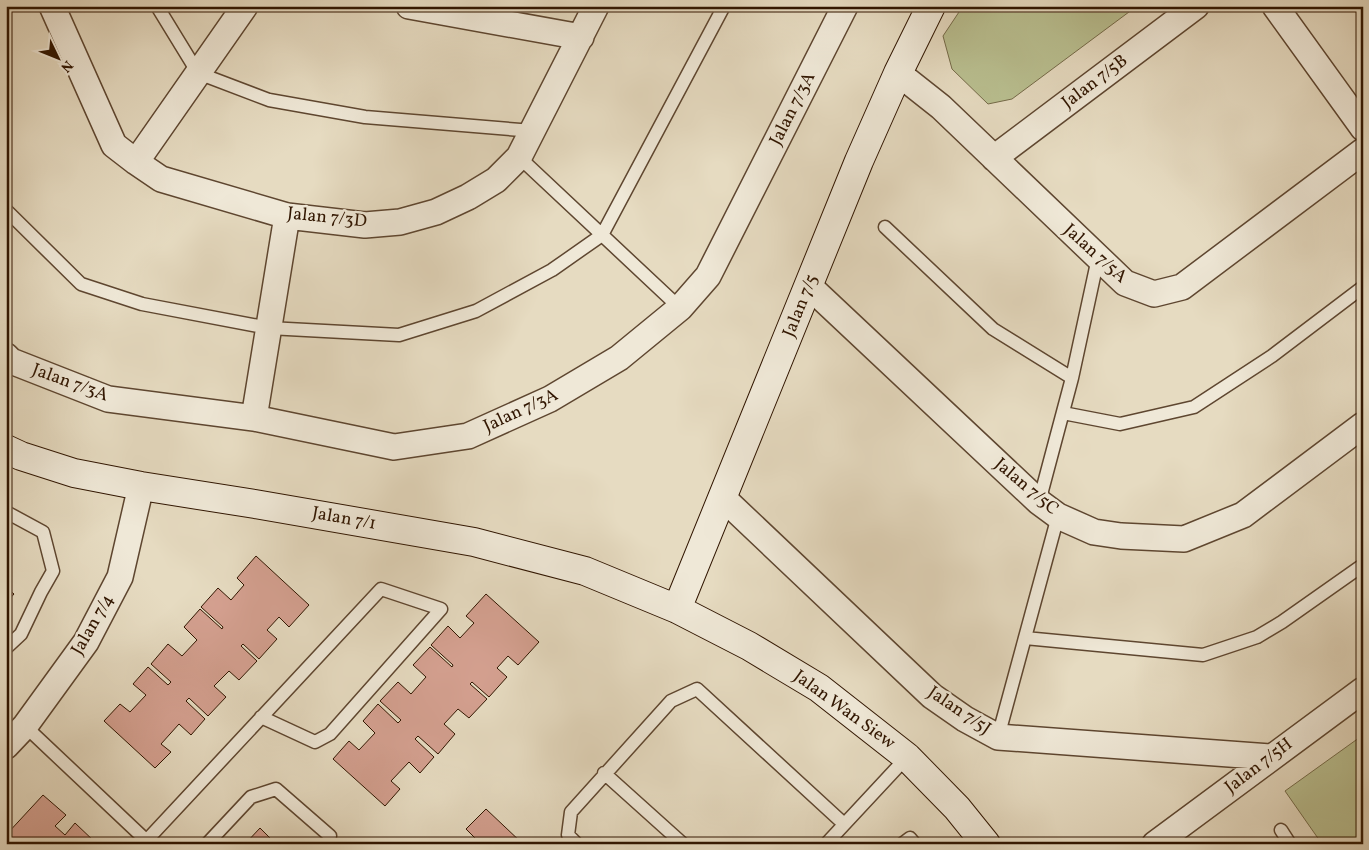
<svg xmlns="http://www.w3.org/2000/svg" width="1369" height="850" font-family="Vollkorn,serif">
<rect width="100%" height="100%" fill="#e6dbc1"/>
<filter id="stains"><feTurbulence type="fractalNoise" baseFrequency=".004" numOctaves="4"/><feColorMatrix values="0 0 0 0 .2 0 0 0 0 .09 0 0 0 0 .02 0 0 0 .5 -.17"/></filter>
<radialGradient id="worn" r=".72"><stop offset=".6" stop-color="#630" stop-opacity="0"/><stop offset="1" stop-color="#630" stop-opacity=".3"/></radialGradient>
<path fill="#b9bf90" stroke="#746a48" d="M 963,6 L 1137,6 L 1012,99 L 988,104 L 952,69 L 943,36 Z
M 1363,735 L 1363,844 L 1322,844 L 1285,791 Z"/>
<path fill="#d4a090" stroke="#301500" d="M 256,556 L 309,605 L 289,627 L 279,617 L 267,630 L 277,639 L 259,659 L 243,644 L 241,646 L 257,661 L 239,680 L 229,671 L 214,686 L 226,697 L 208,716 L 189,698 L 186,701 L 205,719 L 191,735 L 179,724 L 161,744 L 171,752 L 155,768 L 104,721 L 120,704 L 130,712 L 146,695 L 133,684 L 148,667 L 168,685 L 171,682 L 151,664 L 168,644 L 182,656 L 197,640 L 184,627 L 200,609 L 222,629 L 223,627 L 201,607 L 218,588 L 231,600 L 244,585 L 237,578 Z
M 6,587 L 14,594 L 6,603 Z
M 486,594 L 539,642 L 518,665 L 508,656 L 497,668 L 507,677 L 489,697 L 472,682 L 470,684 L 487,699 L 469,718 L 458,709 L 444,724 L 455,734 L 438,754 L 418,736 L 415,739 L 434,757 L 420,773 L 409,762 L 391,781 L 400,789 L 385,806 L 333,759 L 349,741 L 359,750 L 375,733 L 363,721 L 378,704 L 398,723 L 401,720 L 380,701 L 398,682 L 411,694 L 426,677 L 413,665 L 430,647 L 452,667 L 453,665 L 431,645 L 448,626 L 460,638 L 474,623 L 466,616 Z
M 43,795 L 66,815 L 55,826 L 65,835 L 75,823 L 96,843 L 95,844 L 6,844 L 6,835 Z
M 486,809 L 523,844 L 473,844 L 477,840 L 466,829 Z
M 260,828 L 276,844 L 245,844 Z"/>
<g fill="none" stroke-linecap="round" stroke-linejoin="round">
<g stroke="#5e4630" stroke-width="15">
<path id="lane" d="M 157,6 L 198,73 L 269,100 L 365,117 L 533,131
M 519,157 L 680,308
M 6,210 L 81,284 L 142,304 L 269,328 L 399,335 L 476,311 L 552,270 L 602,235 L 724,6
M 885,227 L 993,329 L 1072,378
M 1063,413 L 1120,424 L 1194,407 L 1272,356 L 1363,287
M 1039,502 L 1072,378 L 1098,258
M 6,512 L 43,532 L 53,571 L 41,592 L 21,634 L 6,648
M 1025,638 L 1203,655 L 1257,637 L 1282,622 L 1363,565
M 25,726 L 150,844
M 998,737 L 1058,516
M 604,773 L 683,844
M 1281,830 L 1290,844
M 147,840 L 381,589 L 441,609 L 330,734 L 315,742 L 261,717
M 207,844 L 251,797 L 276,789 L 330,836
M 577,844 L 568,835 L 571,812 L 671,701 L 697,689 L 844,824
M 826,844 L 907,757
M 902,844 L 910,838 L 915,844"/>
</g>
<g stroke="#5e4630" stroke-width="28">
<path id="street" d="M 52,6 L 114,145 L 136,162 L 161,179 L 287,216 L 365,225 L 400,222 L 436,212 L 468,197 L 496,180 L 519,157 L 596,6
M 409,6 L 581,37
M 1275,6 L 1363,128
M 898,73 L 941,107 L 1125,283 L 1154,294 L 1182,287 L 1363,151
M 994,158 L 1196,6
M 136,162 L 245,6
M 809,286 L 1039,502 L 1058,516 L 1094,532 L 1121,536 L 1184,539 L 1243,515 L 1363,425
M 6,356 L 11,361 L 108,399 L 254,418 L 394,447 L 468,436 L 550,399 L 619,358 L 680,308 L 708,276 L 845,6
M 254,418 L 287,216
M 722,497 L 932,696 L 965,719 L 998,737 L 1270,757
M 6,746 L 25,726 L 86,642 L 120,577 L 141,486
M 1155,844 L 1363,690"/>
</g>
<g stroke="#301500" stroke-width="30">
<path id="secondary" d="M 6,449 L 21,456 L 74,473 L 141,486 L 255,504 L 474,542 L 585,571 L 677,609 L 749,646 L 819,688 L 907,757 L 957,808 L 986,844
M 677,609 L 859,161 L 898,73 L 931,6"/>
</g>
<use href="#lane" stroke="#efe8d7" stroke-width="12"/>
<use href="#street" stroke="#efe8d7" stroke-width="25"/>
<use href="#secondary" stroke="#efe8d7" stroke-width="28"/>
</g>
<g text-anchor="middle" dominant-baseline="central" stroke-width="5" stroke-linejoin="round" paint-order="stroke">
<g font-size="18" fill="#301500" stroke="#efe8d7">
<text transform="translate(1095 82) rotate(-37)">Jalan 7/5B</text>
<text transform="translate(793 109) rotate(-63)">Jalan 7/3A</text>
<text transform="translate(327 218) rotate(6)">Jalan 7/3D</text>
<text transform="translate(1095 254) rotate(42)">Jalan 7/5A</text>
<text transform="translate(801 306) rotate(-68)">Jalan 7/5</text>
<text transform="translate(70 383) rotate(20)">Jalan 7/3A</text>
<text transform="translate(521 411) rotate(-25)">Jalan 7/3A</text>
<text transform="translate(1026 487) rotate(40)">Jalan 7/5C</text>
<text transform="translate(344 519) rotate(10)">Jalan 7/1</text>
<text transform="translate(93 625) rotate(-60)">Jalan 7/4</text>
<text transform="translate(844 710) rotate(36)">Jalan Wan Siew</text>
<text transform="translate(959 711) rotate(34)">Jalan 7/5J</text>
<text transform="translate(1259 766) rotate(-37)">Jalan 7/5H</text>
</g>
</g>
<rect width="1369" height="850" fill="none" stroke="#e6dbc1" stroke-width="25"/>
<rect x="8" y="8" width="1354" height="835" fill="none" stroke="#301500" stroke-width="2.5"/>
<rect x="12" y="12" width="1344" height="825" fill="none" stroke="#301500"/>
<g transform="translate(58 58) rotate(133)" stroke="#efe8d7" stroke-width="4" paint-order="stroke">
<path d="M0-4L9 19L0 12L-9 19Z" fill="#301500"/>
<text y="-8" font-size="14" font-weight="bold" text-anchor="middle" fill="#301500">N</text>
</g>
<rect width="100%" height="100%" filter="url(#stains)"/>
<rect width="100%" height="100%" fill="url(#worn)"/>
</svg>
